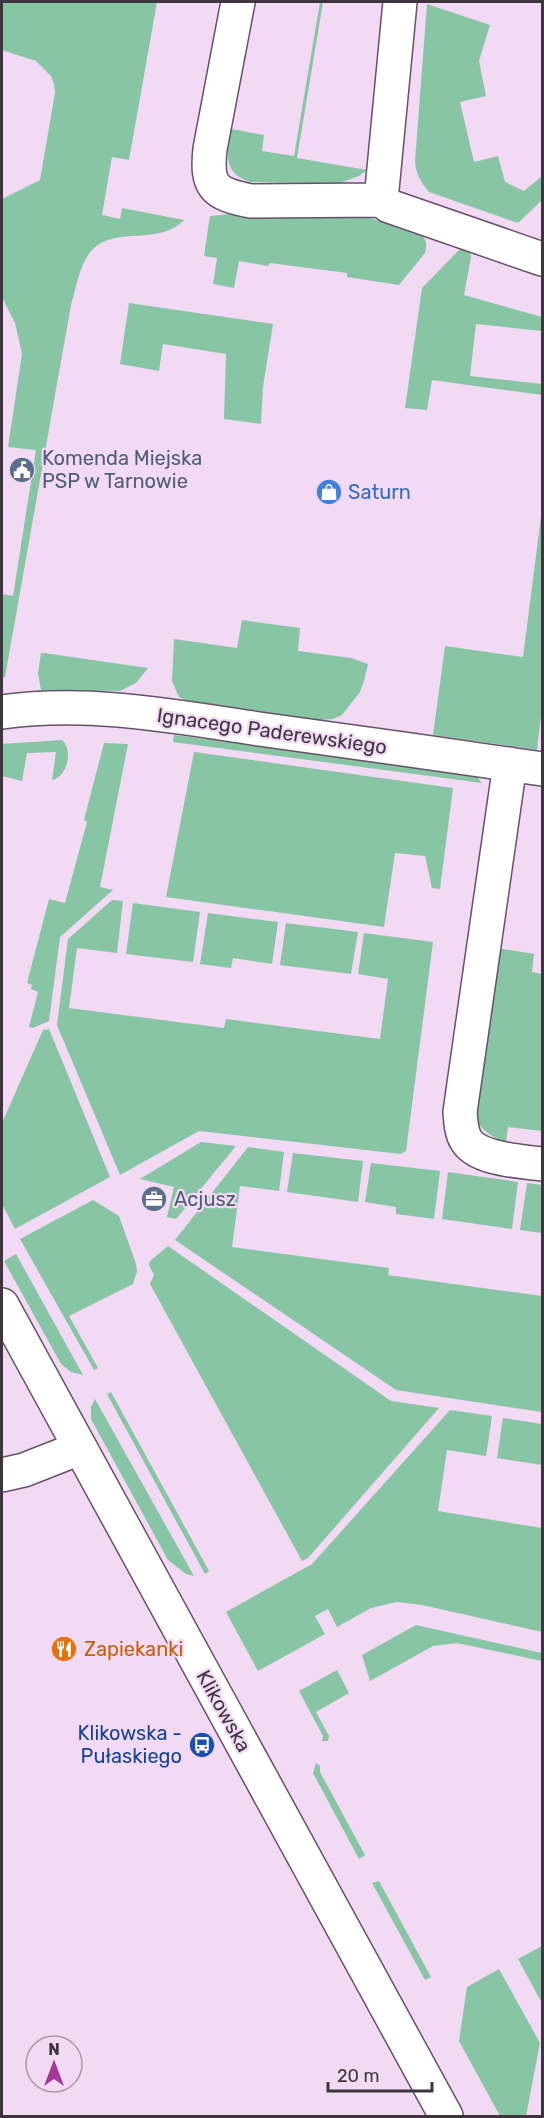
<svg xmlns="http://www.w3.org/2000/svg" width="544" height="2118" font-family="Rubik,sans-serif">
<rect width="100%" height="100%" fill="#f2daf4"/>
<path fill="#87c5a5" d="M 2,2 L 157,2 L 129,160 L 112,157 L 102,215 L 120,219 L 122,208 L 184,220 C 160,246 116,226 93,249 C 80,262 76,288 71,305 L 5,677 L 2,678 L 2,594 L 13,596 L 36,450 L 8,447 L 22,354 L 15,323 L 2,297 L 2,199 L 40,180 L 55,93 L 54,84 L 51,76 L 36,61 L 2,50 Z
M 320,2 L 323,2 L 297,158 L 367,170 L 359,176 L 337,184 L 251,182 C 222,174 227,153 231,129 L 264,135 L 262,151 L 294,156 Z
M 427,4 L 490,25 L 479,61 L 486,96 L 460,102 L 474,162 L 498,156 L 505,182 L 524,191 L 542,176 L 542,200 L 518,223 L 429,192 C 421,182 416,175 415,161 Z
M 230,214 L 364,216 L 420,234 C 427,239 427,245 425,253 L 399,285 L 347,277 L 347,273 L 270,263 L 268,266 L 239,261 L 234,288 L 213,284 L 217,258 L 204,256 L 210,216 Z
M 460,249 L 470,252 L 471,257 L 464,295 L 542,317 L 542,331 L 476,324 L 470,376 L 542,384 L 542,379 L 542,395 L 432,380 L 427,410 L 405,408 L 422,288 Z
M 129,303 L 273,324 L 263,387 L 261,424 L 224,419 L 226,354 L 163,344 L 159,371 L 120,364 Z
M 542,509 L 542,708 L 537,750 L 433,735 L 445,646 L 523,657 Z
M 242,620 L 300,628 L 298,651 L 351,658 L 368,664 L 364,681 L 360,692 L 342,715 L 333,719 L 320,720 L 231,708 L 187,701 L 179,697 L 172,681 L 174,639 L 237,648 Z
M 41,653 L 44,653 L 148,668 L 136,683 L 120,691 L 41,690 L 38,673 Z
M 174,735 L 469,773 L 477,777 L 482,783 L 173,742 Z
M 62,740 C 74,751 67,777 52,780 L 56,752 L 27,753 L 22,781 L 2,776 L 2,744 Z
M 104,743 L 128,744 L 100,887 L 113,890 L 60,937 L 49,1021 L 33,1028 L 29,1027 L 38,992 L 31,989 L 32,985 L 27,983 L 49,899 L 65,903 L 87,822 L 84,820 Z
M 194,752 L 453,788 L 440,889 L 432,888 L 425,856 L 395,853 L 384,927 L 166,897 Z
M 112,900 L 123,901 L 117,953 L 77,948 L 69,1008 L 224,1028 L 226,1019 L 380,1039 L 388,979 L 358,974 L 364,933 L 433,942 L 406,1151 L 401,1154 L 199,1131 L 120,1175 L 57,1025 L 68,939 Z
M 133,903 L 200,912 L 193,962 L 126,954 Z
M 208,913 L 278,922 L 272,964 L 233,958 L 231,968 L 200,964 Z
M 286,923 L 358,932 L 351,974 L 280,965 Z
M 490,947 L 534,954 L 532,972 L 542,974 L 542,1131 L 508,1127 L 506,1142 C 489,1136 479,1129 473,1112 Z
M 49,1029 L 110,1177 L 15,1229 L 2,1204 L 2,1123 L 43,1030 Z
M 201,1142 L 236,1146 L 176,1219 L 167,1217 L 174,1187 L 140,1179 Z
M 248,1147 L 284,1152 L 279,1191 L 240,1186 L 232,1247 L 389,1268 L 388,1275 L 542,1296 L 542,1412 L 396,1390 L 175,1240 Z
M 293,1153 L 363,1161 L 358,1202 L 287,1192 Z
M 371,1163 L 440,1171 L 434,1219 L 396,1214 L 396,1207 L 365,1202 Z
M 448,1172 L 518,1182 L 512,1229 L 442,1219 Z
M 527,1183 L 542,1185 L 542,1233 L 520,1230 Z
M 93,1200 L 119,1216 L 136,1264 L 137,1271 L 133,1284 L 69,1316 L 98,1368 L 94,1370 L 20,1239 Z
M 168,1246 L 391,1401 L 439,1408 L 308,1558 L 302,1561 L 150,1284 L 154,1275 L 149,1265 L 150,1261 Z
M 16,1254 L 83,1375 L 71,1372 L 61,1364 L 4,1261 Z
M 111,1392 L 209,1571 L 205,1574 L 107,1394 Z
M 95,1399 L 194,1576 L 186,1574 L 168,1560 L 91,1419 L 91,1407 Z
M 450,1410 L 492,1416 L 486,1456 L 447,1450 L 438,1511 L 542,1528 L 542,1632 L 422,1605 L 397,1602 L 371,1608 L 337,1627 L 328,1609 L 315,1616 L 325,1634 L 258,1671 L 226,1612 L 312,1564 Z
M 503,1418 L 542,1424 L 542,1465 L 497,1458 Z
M 416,1625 L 542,1653 L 542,1661 L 457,1643 L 433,1646 L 370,1681 L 362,1655 Z
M 337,1670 L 349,1693 L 316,1712 L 329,1736 L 328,1741 L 322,1741 L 323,1736 L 299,1691 Z
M 316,1763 L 320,1766 L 320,1772 L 365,1855 L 359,1859 L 313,1773 Z
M 379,1881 L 431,1977 L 425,1980 L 372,1883 Z
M 542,1946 L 542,2003 L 518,1959 Z
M 499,1969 L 540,2043 L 526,2116 L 500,2116 L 459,2041 L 467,1987 Z"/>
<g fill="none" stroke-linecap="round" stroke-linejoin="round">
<g stroke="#665268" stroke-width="36">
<path id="street" d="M 238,2 L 210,149 C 206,187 214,194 251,201 L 381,200
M 400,2 L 381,200 L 389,206 L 542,259
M 2,712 C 87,700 174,716 259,729 C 353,742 448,755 542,769
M 510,764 L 460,1112 C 461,1122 461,1132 466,1140 C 478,1160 521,1161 542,1164
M 2,1475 L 24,1470 L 80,1448"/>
</g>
<g stroke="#665268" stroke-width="36">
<path id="secondary" d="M 2,1305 L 446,2116"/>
</g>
<use href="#street" stroke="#fff" stroke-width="33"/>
<use href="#secondary" stroke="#fff" stroke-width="33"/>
</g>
<defs>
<g id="civic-disc" transform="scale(1.35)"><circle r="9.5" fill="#5c6f8a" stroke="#f2daf4"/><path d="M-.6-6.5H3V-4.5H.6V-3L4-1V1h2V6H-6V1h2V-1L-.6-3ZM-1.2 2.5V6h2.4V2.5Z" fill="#fff"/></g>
<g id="shop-disc" transform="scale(1.35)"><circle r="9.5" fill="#3f7fe0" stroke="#f2daf4"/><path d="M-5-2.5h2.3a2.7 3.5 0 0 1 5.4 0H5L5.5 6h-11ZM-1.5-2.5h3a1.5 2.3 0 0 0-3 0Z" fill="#fff"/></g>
<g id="office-disc" transform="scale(1.35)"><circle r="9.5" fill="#5c6f8a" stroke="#f2daf4"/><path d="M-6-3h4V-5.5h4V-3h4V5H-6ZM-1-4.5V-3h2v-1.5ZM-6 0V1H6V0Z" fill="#fff"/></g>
<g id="restaurant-disc" transform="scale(1.35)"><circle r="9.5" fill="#e8710a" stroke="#f2daf4"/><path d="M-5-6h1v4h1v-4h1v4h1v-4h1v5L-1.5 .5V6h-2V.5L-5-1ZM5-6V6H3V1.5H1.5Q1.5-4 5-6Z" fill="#fff"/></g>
<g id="bus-disc" transform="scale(1.35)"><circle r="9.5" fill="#1a4fb4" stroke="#f2daf4"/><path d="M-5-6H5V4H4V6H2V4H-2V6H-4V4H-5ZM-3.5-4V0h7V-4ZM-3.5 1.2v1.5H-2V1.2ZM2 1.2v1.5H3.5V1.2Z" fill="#fff"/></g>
</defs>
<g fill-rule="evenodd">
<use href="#civic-disc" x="22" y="470"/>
<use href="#shop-disc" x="329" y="492"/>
<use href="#office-disc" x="154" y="1199"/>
<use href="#restaurant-disc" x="64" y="1649"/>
<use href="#bus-disc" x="202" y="1745"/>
</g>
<g text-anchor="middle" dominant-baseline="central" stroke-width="4.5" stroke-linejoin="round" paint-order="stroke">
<g font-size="20" fill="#4e5e75" stroke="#f2daf4" text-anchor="start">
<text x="42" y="458">Komenda Miejska<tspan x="42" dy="23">PSP w Tarnowie</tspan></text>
<text x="174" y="1199">Acjusz</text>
</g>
<g font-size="20" fill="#366cbe" stroke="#f2daf4" text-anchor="start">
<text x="348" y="492">Saturn</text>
</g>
<g font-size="20" fill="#3e353f" stroke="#f2daf4">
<text transform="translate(272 731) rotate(8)">Ignacego Paderewskiego</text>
<text transform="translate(224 1711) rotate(61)">Klikowska</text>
</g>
<g font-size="20" fill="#c56008" stroke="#f2daf4" text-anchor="start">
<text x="84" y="1649">Zapiekanki</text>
</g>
<g font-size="20" fill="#164399" stroke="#f2daf4" text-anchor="end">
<text x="182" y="1733">Klikowska -<tspan x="182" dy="23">Pułaskiego</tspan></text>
</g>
</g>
<rect width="544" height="2118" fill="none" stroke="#3e353f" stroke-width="6"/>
<g transform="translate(54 2064)"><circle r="28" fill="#f2daf4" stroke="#aa98ac" stroke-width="1.5"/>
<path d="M0-4.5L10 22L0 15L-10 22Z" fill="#a63897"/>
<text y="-9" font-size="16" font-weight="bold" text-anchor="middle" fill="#3e353f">N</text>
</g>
<path d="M328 2082v9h104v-9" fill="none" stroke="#3e353f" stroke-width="3"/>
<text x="337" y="2082" font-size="18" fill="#3e353f" stroke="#f2daf4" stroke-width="4.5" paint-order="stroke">20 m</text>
</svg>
